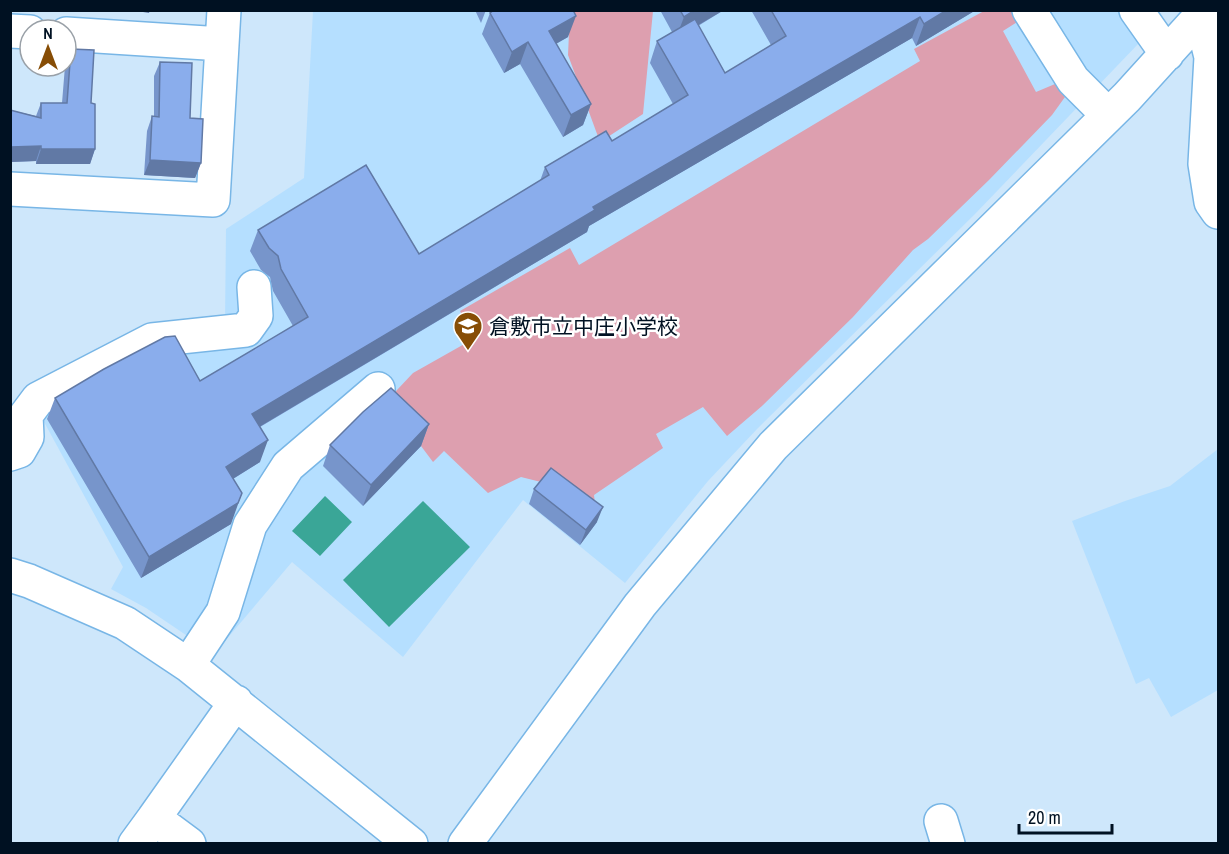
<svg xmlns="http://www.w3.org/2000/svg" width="1229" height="854" font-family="'Archivo Narrow','Noto Sans JP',sans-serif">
<rect width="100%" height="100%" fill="#cee7fb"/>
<path fill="#b5dfff" d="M 1126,10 L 1140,42 L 975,214 L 758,428 L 708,481 L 625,583 L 523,500 L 403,657 L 292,562 L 214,654 L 146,608 L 111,589 L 123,567 L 25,387 L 151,329 L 225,323 L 226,229 L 304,178 L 313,11 Z
M 1218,449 L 1218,690 L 1171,717 L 1149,678 L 1136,684 L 1072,521 L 1125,501 L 1170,486 Z"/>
<path fill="#dd9faf" d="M 570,11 L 653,11 L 643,114 L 600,142 L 568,55 Z
M 984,11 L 1018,11 L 1022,19 L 1003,31 L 1036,92 L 1055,84 L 1065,97 L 1052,115 L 989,180 L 928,239 L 913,250 L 853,317 L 762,406 L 727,436 L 703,407 L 656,434 L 663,448 L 594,495 L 597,522 L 545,483 L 521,477 L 488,493 L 444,451 L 433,462 L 421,446 L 381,407 L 413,373 L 475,338 L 460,311 L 570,248 L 579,265 L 920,61 L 914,49 Z"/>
<path fill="#3aa697" d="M 325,496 L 352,522 L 320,556 L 292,531 Z
M 423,501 L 470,547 L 389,627 L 343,580 Z"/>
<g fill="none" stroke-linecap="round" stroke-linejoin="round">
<g stroke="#78b6e6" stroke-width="36">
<path id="minor" d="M 1029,10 L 1073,80 L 1108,115
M 1136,10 L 1167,54
M 1201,16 L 1211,57 L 1205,164 L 1211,202 L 1218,212
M 10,31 L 30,32
M 66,34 L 222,44
M 10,189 L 213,200 L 224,10
M 10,454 L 19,451 L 27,437 L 26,415 L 38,399 L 152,340 L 246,330 L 256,316 L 254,287
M 10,575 L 29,581 L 125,623 L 188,665 L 411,844
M 188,665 L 223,612 L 250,525 L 288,466 L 378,389
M 154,818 L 236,702
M 941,821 L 948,844
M 135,844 L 154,818 L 189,844
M 465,844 L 640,605 L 773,446 L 1127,97 L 1206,10"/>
</g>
<use href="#minor" stroke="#fff" stroke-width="33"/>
</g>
<path fill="#7795cb" d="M 475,10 L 486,10 L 481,23 Z
M 660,10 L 724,10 L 698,26 L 725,73 L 771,45 L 751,10 L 976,10 L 916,46 L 912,38 L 589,226 L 587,232 L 260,427 L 260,462 L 233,479 L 231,524 L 141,578 L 47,419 L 55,398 L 200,381 L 293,326 L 273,291 L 270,277 L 261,270 L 250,251 L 258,230 L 419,254 L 540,181 L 545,167 L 612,141 L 673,104 L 650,63 L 657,41 L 672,32 Z
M 490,13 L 568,37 L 556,44 L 591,104 L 583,125 L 563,137 L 520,64 L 504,73 L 482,34 Z
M 71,49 L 91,103 L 95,149 L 90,164 L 36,164 L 36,161 L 10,162 L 10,110 L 36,116 L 41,103 L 62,103 L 65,66 L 66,66 L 66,61 Z
M 160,62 L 190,118 L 201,163 L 195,178 L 144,175 L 147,131 L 152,116 L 154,116 L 154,76 Z
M 429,424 L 421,446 L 363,506 L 323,466 L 330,445 Z
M 534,489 L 597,522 L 580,545 L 529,504 Z"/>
<path fill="#6179a5" d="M 131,10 L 150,10 L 149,13 Z
M 695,10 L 724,10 L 676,38 L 684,17 Z
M 947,10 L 976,10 L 916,46 L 924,24 Z
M 576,16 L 568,37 L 541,52 L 549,31 Z
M 920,17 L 912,38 L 589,226 L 587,232 L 244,436 L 252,414 L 593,207 Z
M 528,42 L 520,64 L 504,73 L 512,52 Z
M 591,104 L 583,125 L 563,137 L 571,115 Z
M 41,146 L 36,161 L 10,162 L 10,147 Z
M 41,149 L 95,149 L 90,164 L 36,164 Z
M 150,160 L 201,163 L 195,178 L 144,175 Z
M 429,424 L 421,446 L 363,506 L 371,485 Z
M 268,440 L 260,462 L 218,488 L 226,467 Z
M 242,493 L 231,524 L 141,578 L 149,557 Z
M 603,507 L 597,522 L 580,545 L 586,530 Z"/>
<path fill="#8aadec" stroke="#6179a5" stroke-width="1.5" d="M 494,10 L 573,10 L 576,16 L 549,31 L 591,104 L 571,115 L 528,42 L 512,52 L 490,13 Z
M 680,10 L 695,10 L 684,17 Z
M 771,10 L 947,10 L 924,24 L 920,17 L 593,207 L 595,210 L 252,414 L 268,440 L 226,467 L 242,493 L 238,503 L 149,557 L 55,398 L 104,369 L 165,337 L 175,336 L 200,381 L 308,317 L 281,269 L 278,256 L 269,248 L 258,230 L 366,165 L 419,254 L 549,175 L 545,167 L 606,131 L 612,141 L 688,95 L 657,41 L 695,19 L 725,73 L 786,36 Z
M 71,49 L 94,50 L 91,103 L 95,104 L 95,149 L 41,149 L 41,146 L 10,147 L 10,110 L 41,118 L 41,103 L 67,103 Z
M 160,62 L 192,63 L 190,118 L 203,119 L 201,163 L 150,160 L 152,116 L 159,117 Z
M 391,388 L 429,424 L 371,485 L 330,445 L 363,412 Z
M 551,468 L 603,507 L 586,530 L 534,489 Z"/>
<defs>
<g id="school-pin" transform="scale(1.5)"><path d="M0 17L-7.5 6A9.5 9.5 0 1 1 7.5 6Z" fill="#874d05" stroke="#fff"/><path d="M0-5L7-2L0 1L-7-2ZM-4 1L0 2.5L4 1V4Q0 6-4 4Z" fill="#fff"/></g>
</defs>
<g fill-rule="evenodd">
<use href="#school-pin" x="468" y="326"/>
</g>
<g text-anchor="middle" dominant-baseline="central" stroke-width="5" stroke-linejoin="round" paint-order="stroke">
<g font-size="21" fill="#012" stroke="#fff" text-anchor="start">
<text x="489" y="326">倉敷市立中庄小学校</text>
</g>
</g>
<rect width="1229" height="854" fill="none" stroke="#001122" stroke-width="24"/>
<g transform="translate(48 48)"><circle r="28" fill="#ffffff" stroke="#99a0a7" stroke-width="1.5"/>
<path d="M0-4.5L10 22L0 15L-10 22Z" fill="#874d05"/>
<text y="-9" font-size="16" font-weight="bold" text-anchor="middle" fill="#001122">N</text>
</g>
<path d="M1019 824v9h93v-9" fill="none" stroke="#001122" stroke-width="3"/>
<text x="1028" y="824" font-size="18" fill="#001122" stroke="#ffffff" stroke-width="4.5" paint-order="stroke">20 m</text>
</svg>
